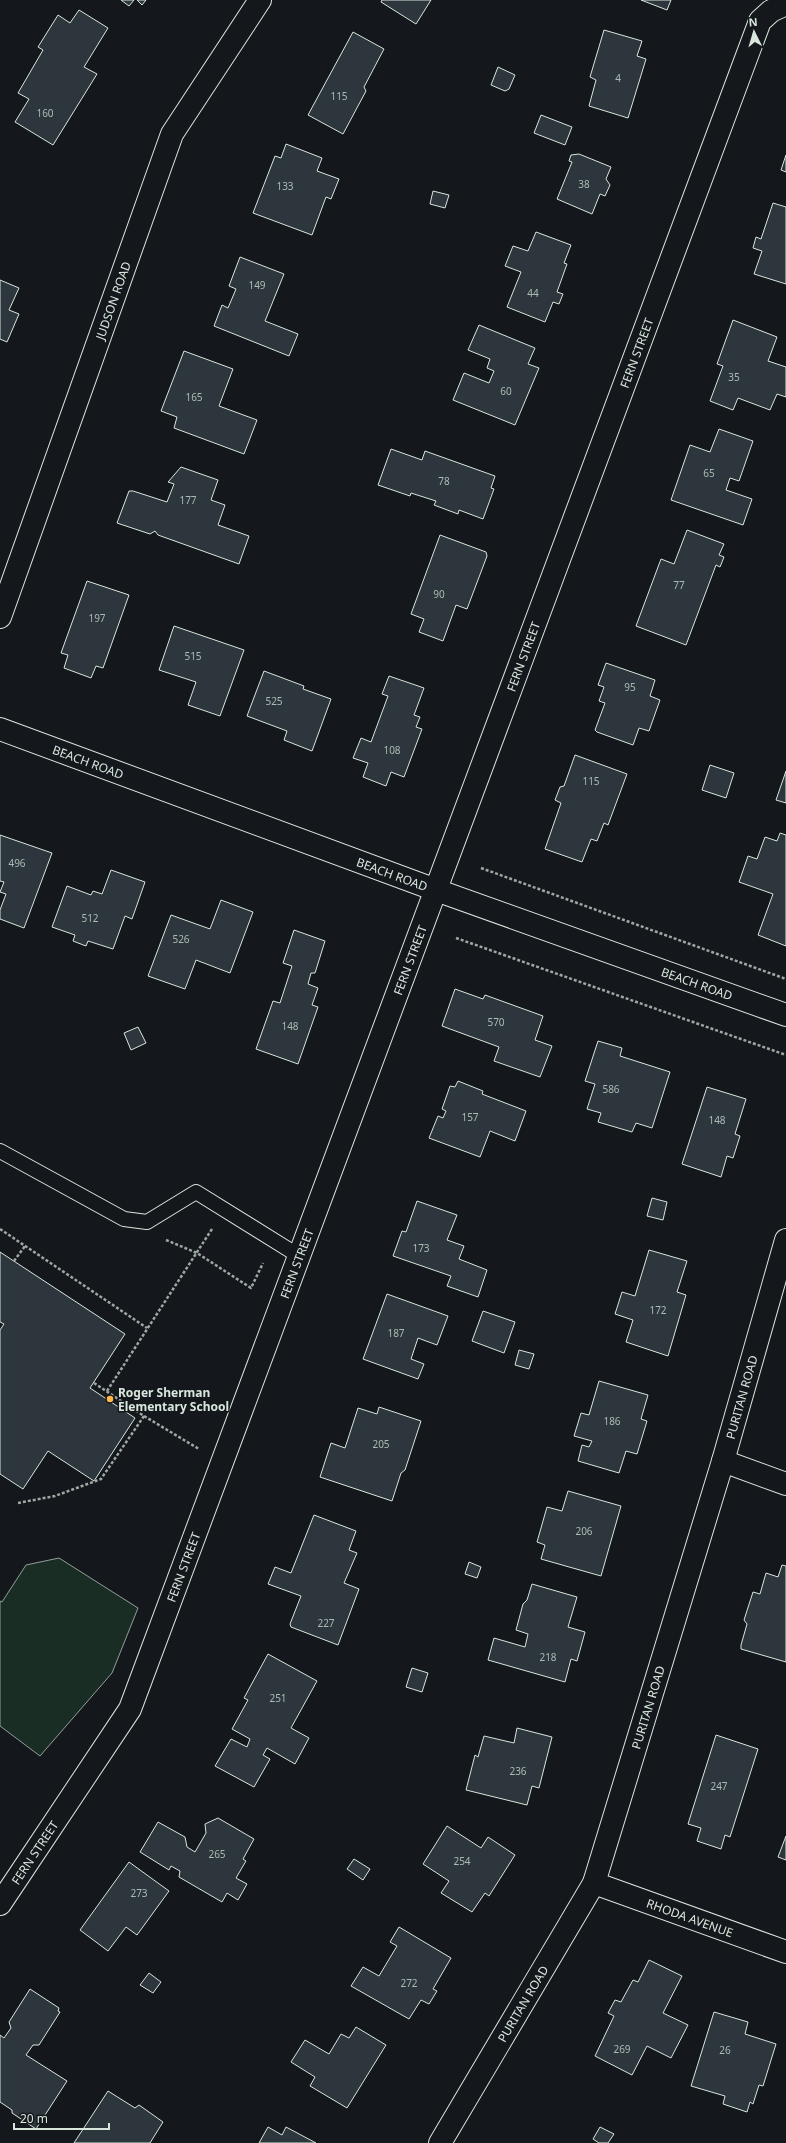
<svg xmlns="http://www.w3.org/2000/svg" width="786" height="2143" font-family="'Noto Sans',sans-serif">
<rect width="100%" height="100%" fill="#14181c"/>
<path fill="#1a2d24" stroke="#939e99" d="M 59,1558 L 138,1608 L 112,1673 L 40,1756 L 0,1726 L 0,1601 L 2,1602 L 26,1565 Z"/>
<path fill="#2c363c" stroke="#d8e6dc" d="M 121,0 L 134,0 L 129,6 Z
M 137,0 L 146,0 L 142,5 Z
M 382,0 L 431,0 L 416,24 L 381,2 Z
M 641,0 L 671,0 L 667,10 Z
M 79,10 L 108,28 L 84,67 L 97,74 L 53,145 L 15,122 L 29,99 L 18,93 L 43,50 L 38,47 L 58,15 L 70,23 Z
M 604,30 L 642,41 L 637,56 L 646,59 L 628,118 L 589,106 L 596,80 L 590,77 Z
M 353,32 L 384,49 L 364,87 L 366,91 L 343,134 L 308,115 Z
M 498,67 L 515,75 L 509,89 L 505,91 L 491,85 Z
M 541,115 L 572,127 L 565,145 L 534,133 Z
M 286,144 L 322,158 L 317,171 L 339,179 L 331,199 L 326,197 L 312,235 L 253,213 L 275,156 L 281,158 Z
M 579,154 L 611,167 L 606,179 L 610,185 L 605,196 L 600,194 L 592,214 L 557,199 L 572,162 L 569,161 L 571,155 Z
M 786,155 L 786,172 L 781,170 Z
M 433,191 L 449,195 L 445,208 L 430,204 Z
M 773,203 L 786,207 L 786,284 L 754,274 L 762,251 L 753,248 L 756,237 L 761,239 Z
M 536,232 L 571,245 L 564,263 L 567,264 L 557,292 L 563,294 L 559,304 L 553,302 L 545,322 L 507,307 L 521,272 L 505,266 L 513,246 L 528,251 Z
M 240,257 L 284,274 L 265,321 L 298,334 L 289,356 L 214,326 L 222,305 L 228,308 L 236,289 L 229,286 Z
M 0,280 L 19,288 L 9,310 L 19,314 L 7,342 L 0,339 Z
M 733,320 L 777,337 L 768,361 L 786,367 L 786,397 L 777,394 L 770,410 L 738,398 L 733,410 L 710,401 L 723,366 L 717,364 Z
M 479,325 L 535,348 L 528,364 L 539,368 L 515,425 L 453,400 L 464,373 L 489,383 L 494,371 L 487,368 L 490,359 L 468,350 Z
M 184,351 L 233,369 L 219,406 L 257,420 L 244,454 L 174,428 L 177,417 L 161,411 Z
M 719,429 L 753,441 L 739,481 L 730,478 L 726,490 L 752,499 L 743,525 L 671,500 L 690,445 L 710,452 Z
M 391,449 L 422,460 L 425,451 L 495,476 L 491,488 L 494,489 L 483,519 L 459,510 L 458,514 L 434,505 L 436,501 L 411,493 L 410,496 L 378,485 Z
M 181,467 L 218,480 L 211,500 L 225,505 L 218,525 L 249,536 L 239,564 L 158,535 L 155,531 L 150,534 L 117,523 L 129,491 L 133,491 L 167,502 L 174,484 L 168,482 Z
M 687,530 L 724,544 L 719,555 L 724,557 L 720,567 L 716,565 L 686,645 L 636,626 L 661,559 L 674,564 Z
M 440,535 L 486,552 L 487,556 L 467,609 L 456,605 L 443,641 L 419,632 L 424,619 L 411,614 Z
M 87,581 L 129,595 L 103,668 L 96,666 L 91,678 L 64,668 L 68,655 L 61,653 Z
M 174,626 L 244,650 L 220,716 L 188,705 L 196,682 L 159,670 Z
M 606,663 L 655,680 L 650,696 L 660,700 L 649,731 L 639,728 L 633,745 L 597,732 L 595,730 L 605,703 L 599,701 L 604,687 L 598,685 Z
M 264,671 L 304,686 L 303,689 L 331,699 L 312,751 L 284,740 L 287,731 L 247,716 Z
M 389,676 L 424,688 L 414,715 L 420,717 L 416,727 L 422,729 L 404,777 L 391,772 L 386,786 L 363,777 L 368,763 L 353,758 L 361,738 L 371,742 L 388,696 L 382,694 Z
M 575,755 L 627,774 L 608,825 L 604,823 L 597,841 L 591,839 L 582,862 L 545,849 L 561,803 L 555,800 L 560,787 L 564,786 Z
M 710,765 L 734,773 L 726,798 L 702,790 Z
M 786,771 L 786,803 L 776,800 Z
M 780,833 L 786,835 L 786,946 L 758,935 L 773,894 L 739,882 L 748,856 L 757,859 L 765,837 L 777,841 Z
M 0,835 L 52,853 L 24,928 L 0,919 L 0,910 L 6,894 L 0,892 L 4,882 L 0,881 Z
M 111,870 L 145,882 L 132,919 L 125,916 L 113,949 L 88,941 L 86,946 L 73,941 L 75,935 L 52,927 L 67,886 L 91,895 L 93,891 L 102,894 Z
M 221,900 L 253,912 L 230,973 L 196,960 L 185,989 L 148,976 L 171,915 L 210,929 Z
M 294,930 L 325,941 L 315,973 L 311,973 L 308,984 L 318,988 L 312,1005 L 318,1007 L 298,1064 L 256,1049 L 273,1001 L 280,1003 L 292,966 L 283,963 Z
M 455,989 L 483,999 L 485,995 L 543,1016 L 535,1040 L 552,1046 L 540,1077 L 494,1061 L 499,1047 L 442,1026 Z
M 138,1027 L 146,1043 L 131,1050 L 124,1033 Z
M 598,1041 L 622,1048 L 620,1056 L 670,1072 L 652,1128 L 636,1123 L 632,1132 L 598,1122 L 601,1113 L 587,1109 L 595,1084 L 585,1081 Z
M 458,1081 L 483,1091 L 482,1094 L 526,1111 L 515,1141 L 490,1131 L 480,1157 L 429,1138 L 438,1116 L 443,1118 L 446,1111 L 442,1109 L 450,1086 L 455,1087 Z
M 707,1087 L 746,1099 L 735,1134 L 740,1136 L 733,1158 L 727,1156 L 721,1177 L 682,1164 Z
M 652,1198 L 667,1202 L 663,1220 L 647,1216 Z
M 417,1201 L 457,1215 L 447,1240 L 464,1246 L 459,1259 L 487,1270 L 478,1297 L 447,1286 L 451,1276 L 393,1256 L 402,1231 L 406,1232 Z
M 649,1250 L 687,1261 L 677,1292 L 686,1295 L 668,1356 L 626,1342 L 633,1320 L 615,1314 L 622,1292 L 635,1296 Z
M 0,1252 L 125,1334 L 90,1388 L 135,1418 L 94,1481 L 48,1451 L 23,1489 L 0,1474 L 0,1330 L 4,1324 L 0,1322 Z
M 387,1294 L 448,1316 L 437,1345 L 418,1338 L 411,1359 L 424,1364 L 418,1379 L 363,1359 Z
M 483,1311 L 515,1322 L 504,1353 L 472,1341 Z
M 519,1350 L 534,1354 L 529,1369 L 515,1365 Z
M 599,1381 L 648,1395 L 641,1419 L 647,1421 L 637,1454 L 626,1451 L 619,1473 L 578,1461 L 582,1445 L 589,1447 L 592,1441 L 574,1436 L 581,1413 L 589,1415 Z
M 379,1407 L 421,1421 L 405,1470 L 401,1473 L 392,1501 L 320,1477 L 331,1443 L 345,1448 L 358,1408 L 377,1414 Z
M 568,1491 L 621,1506 L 601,1576 L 541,1559 L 545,1545 L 537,1542 L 547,1507 L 562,1511 Z
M 314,1515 L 356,1531 L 349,1550 L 357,1553 L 344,1583 L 359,1589 L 338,1645 L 291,1627 L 290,1624 L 301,1596 L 268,1584 L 275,1567 L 291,1573 Z
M 469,1562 L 481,1567 L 477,1578 L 465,1574 Z
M 782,1565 L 786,1566 L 786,1662 L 741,1649 L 741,1645 L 747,1624 L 744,1620 L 753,1592 L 760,1594 L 766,1573 L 778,1577 Z
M 532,1584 L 577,1597 L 568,1627 L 585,1632 L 577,1661 L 571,1659 L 565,1682 L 488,1660 L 494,1638 L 525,1647 L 528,1634 L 516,1630 L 523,1604 L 527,1600 Z
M 268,1654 L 317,1681 L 291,1728 L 309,1738 L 295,1764 L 267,1748 L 263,1755 L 270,1759 L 254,1787 L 215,1766 L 231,1739 L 247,1747 L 250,1739 L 232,1729 L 248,1700 L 244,1698 Z
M 412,1668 L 428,1673 L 422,1692 L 406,1687 Z
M 517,1728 L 552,1737 L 539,1788 L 532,1786 L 527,1805 L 466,1790 L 475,1755 L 478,1757 L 484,1736 L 514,1743 Z
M 716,1735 L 758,1749 L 730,1837 L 725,1835 L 721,1849 L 697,1841 L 701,1828 L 688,1824 Z
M 218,1818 L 254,1839 L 243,1859 L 246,1861 L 236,1878 L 247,1884 L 238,1900 L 227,1893 L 222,1902 L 179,1877 L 180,1871 L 171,1866 L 169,1870 L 140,1852 L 158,1822 L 185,1837 L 187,1847 L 195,1852 L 206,1833 L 205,1824 Z
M 447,1826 L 481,1848 L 488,1837 L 515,1855 L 489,1896 L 485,1893 L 472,1912 L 441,1893 L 449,1881 L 423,1864 Z
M 786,1836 L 786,1860 L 778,1857 Z
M 354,1859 L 370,1869 L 363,1880 L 347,1869 Z
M 129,1862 L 169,1891 L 137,1935 L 126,1927 L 108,1951 L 80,1930 Z
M 399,1927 L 451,1958 L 433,1989 L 437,1991 L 429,2004 L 421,2000 L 409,2019 L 351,1986 L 363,1967 L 379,1976 L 397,1946 L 390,1942 Z
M 649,1960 L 682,1976 L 663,2013 L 688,2025 L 671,2058 L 647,2046 L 632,2075 L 595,2056 L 614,2016 L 608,2013 L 615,2000 L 621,2002 L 633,1980 L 638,1982 Z
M 149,1973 L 161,1982 L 153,1993 L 140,1985 Z
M 30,1989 L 59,2008 L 58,2011 L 60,2012 L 39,2045 L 33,2045 L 26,2055 L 67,2081 L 36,2129 L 12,2113 L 12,2110 L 0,2102 L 0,2035 L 4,2038 L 11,2028 L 9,2022 Z
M 714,2012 L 748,2022 L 745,2034 L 776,2044 L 763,2086 L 759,2085 L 753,2104 L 750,2102 L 747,2112 L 723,2104 L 725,2096 L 691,2086 Z
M 356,2027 L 386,2045 L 347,2108 L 310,2086 L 315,2077 L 291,2062 L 305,2040 L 329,2054 L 341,2034 L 349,2038 Z
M 108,2091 L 135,2108 L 139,2105 L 163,2122 L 150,2143 L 74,2143 Z
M 268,2127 L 282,2135 L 286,2127 L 316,2143 L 259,2143 Z
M 600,2127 L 614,2134 L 608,2143 L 599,2143 L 593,2139 Z"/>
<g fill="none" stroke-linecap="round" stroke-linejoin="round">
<g stroke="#d8e6dc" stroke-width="16">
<path id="lane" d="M 0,1151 L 124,1219 L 147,1222 L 196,1192 L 299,1256"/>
</g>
<g stroke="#d8e6dc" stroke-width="24">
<g id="street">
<path id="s1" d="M 0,617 L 172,134 L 260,0"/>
<path d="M 723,1461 L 786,1484"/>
<path id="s2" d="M 594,1883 L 786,1952"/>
<path id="s3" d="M 0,1904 L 130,1709 L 760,21 L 771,11 L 786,4"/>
<path id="s4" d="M 440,2143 L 594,1883 L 723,1461 L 786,1240"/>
</g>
</g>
<g stroke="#d8e6dc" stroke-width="24">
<g id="secondary">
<path id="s5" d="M 0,729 L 436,890 L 786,1015"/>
</g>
</g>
<path stroke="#9da8a2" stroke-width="2.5" stroke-dasharray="3 2" stroke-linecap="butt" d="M 481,868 L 786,979
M 456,938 L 786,1055
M 0,1229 L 147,1328
M 166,1240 L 197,1253 L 251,1288 L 263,1263
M 14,1261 L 25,1246
M 94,1383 L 144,1416 L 199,1449
M 107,1391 L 212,1229
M 18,1503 L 55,1496 L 101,1479 L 144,1416"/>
<use href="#lane" stroke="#14181c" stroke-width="14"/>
<use href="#street" stroke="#14181c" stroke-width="22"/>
<use href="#secondary" stroke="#14181c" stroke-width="22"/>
</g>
<circle fill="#ffb74d" stroke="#14181c" stroke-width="1.5" cx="110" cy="1399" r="4"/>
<g text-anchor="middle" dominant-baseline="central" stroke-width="3" stroke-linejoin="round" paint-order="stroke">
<g font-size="10" fill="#adbab4">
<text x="618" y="78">4</text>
<text x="339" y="96">115</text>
<text x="45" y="113">160</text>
<text x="584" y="184">38</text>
<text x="285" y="186">133</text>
<text x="257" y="285">149</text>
<text x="533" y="293">44</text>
<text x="734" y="377">35</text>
<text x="506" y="391">60</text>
<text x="194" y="397">165</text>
<text x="709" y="473">65</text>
<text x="444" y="481">78</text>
<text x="188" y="500">177</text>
<text x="679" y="585">77</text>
<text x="439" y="594">90</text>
<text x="97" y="618">197</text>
<text x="193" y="656">515</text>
<text x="630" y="687">95</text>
<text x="274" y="701">525</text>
<text x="392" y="750">108</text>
<text x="591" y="781">115</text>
<text x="17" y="863">496</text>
<text x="90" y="918">512</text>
<text x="181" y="939">526</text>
<text x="496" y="1022">570</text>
<text x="290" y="1026">148</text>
<text x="611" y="1089">586</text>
<text x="470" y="1117">157</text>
<text x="717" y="1120">148</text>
<text x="421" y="1248">173</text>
<text x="658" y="1310">172</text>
<text x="396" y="1333">187</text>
<text x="612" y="1421">186</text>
<text x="381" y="1444">205</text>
<text x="584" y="1531">206</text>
<text x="326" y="1623">227</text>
<text x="548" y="1657">218</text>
<text x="278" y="1698">251</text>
<text x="518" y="1771">236</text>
<text x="719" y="1786">247</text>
<text x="217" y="1854">265</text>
<text x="462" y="1861">254</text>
<text x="139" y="1893">273</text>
<text x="409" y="1983">272</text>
<text x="622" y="2049">269</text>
<text x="725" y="2050">26</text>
</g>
<g font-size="12" fill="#d8e6dc" stroke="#14181c">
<text stroke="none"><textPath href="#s1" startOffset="336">JUDSON ROAD</textPath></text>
<text stroke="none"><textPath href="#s3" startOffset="1682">FERN STREET</textPath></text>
<text stroke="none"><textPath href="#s3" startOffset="1358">FERN STREET</textPath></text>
<text stroke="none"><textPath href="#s5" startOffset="94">BEACH ROAD</textPath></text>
<text stroke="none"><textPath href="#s5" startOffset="418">BEACH ROAD</textPath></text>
<text stroke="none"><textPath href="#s3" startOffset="1034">FERN STREET</textPath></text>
<text stroke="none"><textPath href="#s5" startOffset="742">BEACH ROAD</textPath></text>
<text stroke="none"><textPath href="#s3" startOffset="710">FERN STREET</textPath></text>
<text stroke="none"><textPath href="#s4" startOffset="810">PURITAN ROAD</textPath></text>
<text stroke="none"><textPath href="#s3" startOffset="386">FERN STREET</textPath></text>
<text stroke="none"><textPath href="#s4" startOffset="486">PURITAN ROAD</textPath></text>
<text stroke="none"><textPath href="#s3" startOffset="62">FERN STREET</textPath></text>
<text stroke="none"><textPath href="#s2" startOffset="102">RHODA AVENUE</textPath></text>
<text stroke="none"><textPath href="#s4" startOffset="162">PURITAN ROAD</textPath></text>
</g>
<g font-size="12" font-weight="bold" fill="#d8e6dc" stroke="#14181c" text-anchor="start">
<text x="118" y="1392">Roger Sherman<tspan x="118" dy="14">Elementary School</tspan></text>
</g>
</g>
<g transform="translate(754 32) rotate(355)" stroke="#14181c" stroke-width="3" paint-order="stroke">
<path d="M0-3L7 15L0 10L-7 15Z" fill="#d8e6dc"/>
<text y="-6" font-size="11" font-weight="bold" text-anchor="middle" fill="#d8e6dc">N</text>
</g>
<path d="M14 2123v6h95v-6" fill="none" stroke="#d8e6dc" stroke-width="2"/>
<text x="20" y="2123" font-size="12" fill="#d8e6dc" stroke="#14181c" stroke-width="3" paint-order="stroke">20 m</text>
</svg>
